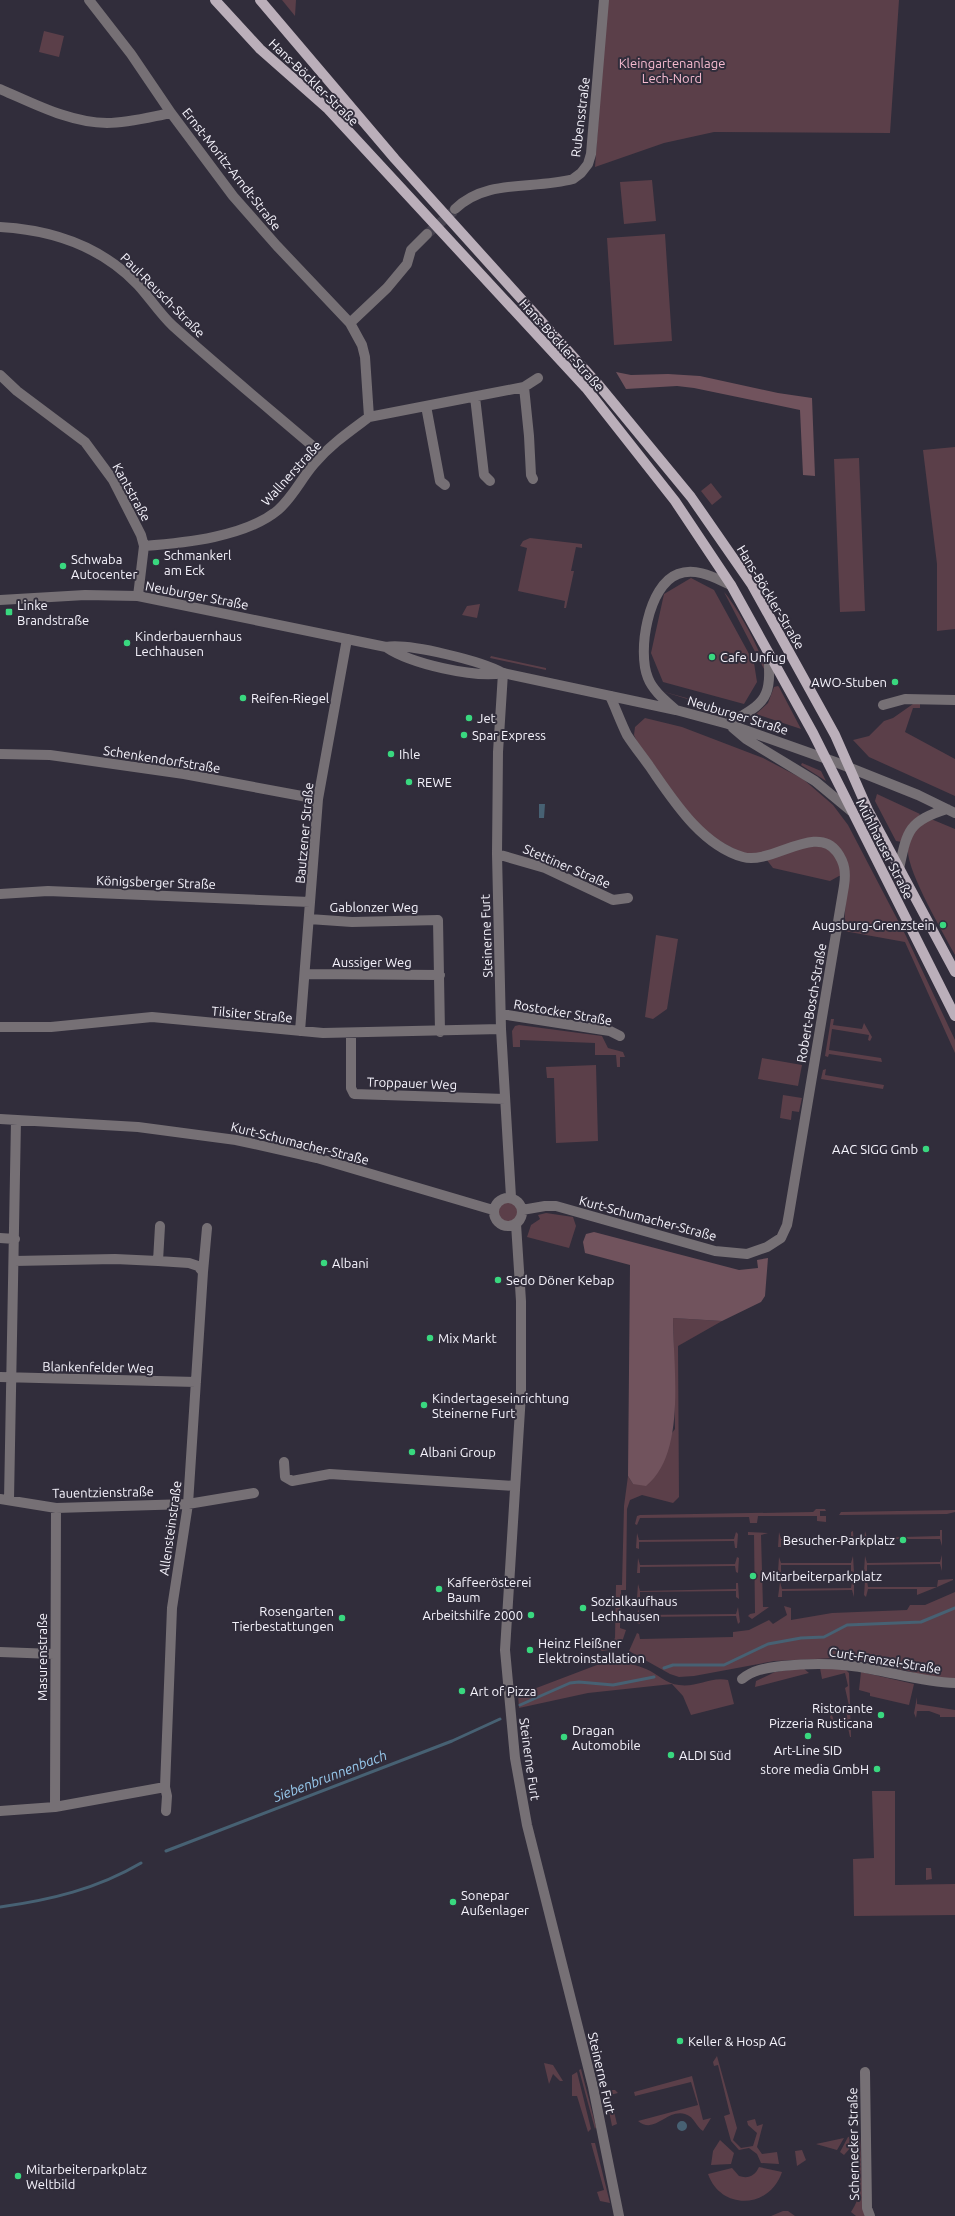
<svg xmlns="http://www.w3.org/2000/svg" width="955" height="2216" font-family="Ubuntu,sans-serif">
<rect width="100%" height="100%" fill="#312d3b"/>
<path fill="#5b3f49" d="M 282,0 L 296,0 L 295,16 Z
M 607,0 L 899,0 L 890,133 L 714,132 L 664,143 L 595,167 Z
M 44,31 L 64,36 L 59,57 L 39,52 Z
M 652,180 L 656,221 L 624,224 L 620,182 Z
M 665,234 L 672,341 L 614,345 L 607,238 Z
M 955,447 L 955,629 L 937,631 L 937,564 L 923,450 Z
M 859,458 L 865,611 L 840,612 L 834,459 Z
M 711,483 L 722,497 L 712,505 L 701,491 Z
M 530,538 L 582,544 L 582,548 L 576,547 L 571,571 L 574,571 L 566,608 L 564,608 L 565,601 L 518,591 L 527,548 L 520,546 L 523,541 Z
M 691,578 L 714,590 L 754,663 L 757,682 L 744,704 L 663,682 L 651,653 L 664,594 Z
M 724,592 C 738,608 770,664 767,684 C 766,691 757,700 754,705 L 766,685 L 764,669 Z
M 480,604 L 477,618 L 462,615 L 467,606 Z
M 491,656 L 546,668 L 546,670 L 490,658 Z
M 778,686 L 779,687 L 801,729 L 756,714 L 768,703 L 774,687 Z
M 661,691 L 741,713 L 737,714 Z
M 913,704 L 920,704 L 920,708 L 913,708 L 905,732 L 955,759 L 955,796 L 869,757 L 853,740 L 869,736 L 884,721 L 893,718 Z
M 645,718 L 682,727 L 763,758 L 803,779 L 833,805 L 848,825 L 906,936 L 955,1040 L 955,1053 L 905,942 L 844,931 L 847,876 L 839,876 L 830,881 L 773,868 L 763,855 L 744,854 L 714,838 L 689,814 L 639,746 L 634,735 L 635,727 Z
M 749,718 L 785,731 L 786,732 L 751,722 Z
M 802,763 L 821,771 L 826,781 L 801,765 Z
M 877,794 L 920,814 L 902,842 L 896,841 L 875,801 Z
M 931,819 L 955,829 L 955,955 C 944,934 906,870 908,849 C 910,836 919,823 931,819 Z
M 656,935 L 678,939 L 667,1009 L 653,1019 L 645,1017 Z
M 831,1019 L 834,1019 L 833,1025 L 862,1029 L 864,1023 L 872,1037 L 870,1041 L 868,1040 L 869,1035 L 832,1029 L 829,1050 L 881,1058 L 882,1062 L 829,1054 L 828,1057 L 825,1056 Z
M 519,1025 L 602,1036 L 608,1048 L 623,1052 L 625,1057 L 620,1057 L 620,1067 L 617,1067 L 616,1055 L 595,1055 L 595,1043 L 520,1040 L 520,1047 L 513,1047 L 512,1031 L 515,1026 Z
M 762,1058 L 802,1065 L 798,1086 L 758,1079 Z
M 596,1065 L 598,1141 L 556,1143 L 554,1078 L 547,1078 L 546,1067 Z
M 826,1069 L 825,1075 L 884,1085 L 883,1089 L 821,1079 L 823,1070 Z
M 783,1095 L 802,1098 L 799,1112 L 792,1111 L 791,1120 L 780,1118 Z
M496 1212a12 12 0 1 1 24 0a12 12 0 1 1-24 0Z
M 546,1213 L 573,1217 L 576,1226 L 569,1248 L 527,1237 L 531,1225 L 540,1219 L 538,1215 Z
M 673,1318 L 722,1321 L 678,1346 L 679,1497 L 673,1503 L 642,1495 L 630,1500 L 627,1509 L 626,1590 L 621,1590 L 620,1628 L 626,1630 L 622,1642 L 616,1649 L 602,1651 L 598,1648 L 609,1646 L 615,1638 L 616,1585 L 622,1585 L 624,1506 L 628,1476 L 633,1484 L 675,1429 Z
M 816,1509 L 825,1509 L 826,1511 L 820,1511 L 820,1516 L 826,1516 L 826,1522 L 817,1521 L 817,1516 L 758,1516 L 757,1523 L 750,1523 L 749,1517 L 640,1518 L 637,1525 L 635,1524 L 637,1516 L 640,1515 L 813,1512 Z
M 955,1510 L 955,1512 L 947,1514 L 839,1515 L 841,1512 Z
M 942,1530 L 942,1546 L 940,1539 L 867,1539 L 867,1546 L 864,1546 L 865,1531 L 867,1538 L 940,1536 L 940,1530 Z
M 853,1531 L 854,1545 L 853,1547 L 851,1540 L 781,1540 L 781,1547 L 778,1547 L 779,1532 L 781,1539 L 851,1538 L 851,1532 Z
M 736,1532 L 738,1534 L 737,1548 L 735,1548 L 734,1541 L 639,1542 L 639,1549 L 636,1548 L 637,1533 L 639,1540 L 734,1539 Z
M 748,1532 L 768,1533 L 761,1535 L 763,1607 L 769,1607 L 752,1619 L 748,1616 L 750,1614 L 755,1613 L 754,1535 L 748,1535 Z
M 942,1555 L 942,1571 L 940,1564 L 867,1565 L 867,1571 L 864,1571 L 865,1556 L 867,1563 L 936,1562 L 940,1562 Z
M 853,1556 L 854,1572 L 851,1571 L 851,1565 L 781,1565 L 781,1572 L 778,1572 L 779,1557 L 781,1563 L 851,1563 Z
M 737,1557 L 739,1558 L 738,1573 L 736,1572 L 735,1566 L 640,1567 L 640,1573 L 637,1573 L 638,1558 L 640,1565 L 735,1564 Z
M 953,1579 L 953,1580 L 937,1587 L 938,1580 Z
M 854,1581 L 854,1597 L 852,1590 L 782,1591 L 782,1597 L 778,1597 L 780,1582 L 782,1589 L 851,1588 L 852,1582 Z
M 865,1581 L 867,1581 L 868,1587 L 937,1587 L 917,1595 L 917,1589 L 868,1589 L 866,1597 L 864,1595 Z
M 738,1583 L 739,1599 L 736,1597 L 736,1591 L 640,1592 L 640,1599 L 637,1598 L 638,1584 L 640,1591 L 736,1589 L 736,1583 Z
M 955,1592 L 955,1680 L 922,1676 L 912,1672 L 859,1660 L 835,1658 L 774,1661 L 694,1676 L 679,1677 L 670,1674 L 629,1651 L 637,1633 L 639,1634 L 640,1639 L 733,1637 L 733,1632 L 749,1630 L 769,1620 L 773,1624 L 787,1615 L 784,1606 L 791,1608 L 791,1620 L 832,1613 L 907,1610 L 910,1605 L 925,1605 Z
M 738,1607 L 740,1622 L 738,1624 L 736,1616 L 641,1617 L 640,1624 L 637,1623 L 638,1609 L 640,1615 L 736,1614 Z
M 610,1660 C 623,1662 634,1664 646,1669 C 658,1674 666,1684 679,1685 C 696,1688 711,1676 728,1680 L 734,1704 L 691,1715 L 683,1696 L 672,1684 L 588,1693 L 519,1708 L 518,1695 Z
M 803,1668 L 809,1673 L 755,1687 L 756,1681 L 775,1672 Z
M 820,1668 L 845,1669 L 849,1673 L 851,1737 L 850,1737 L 847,1723 L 833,1727 L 830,1716 L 832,1715 L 834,1721 L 847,1717 L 846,1711 L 850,1710 L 845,1688 L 848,1686 L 845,1673 L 822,1679 Z
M 861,1672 L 914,1684 L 909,1705 L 870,1696 L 870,1693 L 859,1690 Z
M 917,1697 L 917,1704 L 955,1710 L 955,1717 L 940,1717 L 940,1715 L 929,1711 L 917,1711 L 916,1718 L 914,1713 Z
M 872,1791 L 895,1791 L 895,1885 L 955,1884 L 955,1915 L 854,1916 L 853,1859 L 874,1858 Z
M 926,1868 L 931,1868 L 932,1879 L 926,1880 Z
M 717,2056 L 737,2128 L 733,2140 L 741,2148 L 753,2146 L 757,2133 L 748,2125 L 747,2121 L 755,2119 L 757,2126 L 763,2124 L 757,2147 L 762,2154 L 777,2152 L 779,2164 L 761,2163 L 757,2154 L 749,2148 L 739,2150 L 731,2141 L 724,2116 L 730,2114 L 718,2065 L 714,2066 L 713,2062 Z
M 544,2063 L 553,2065 L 563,2081 L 560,2081 L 553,2074 L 549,2084 Z
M 581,2069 L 596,2127 L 595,2129 L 579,2070 Z
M 577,2072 L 591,2129 L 588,2132 L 577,2096 L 572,2096 L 572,2075 Z
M 692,2076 L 703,2120 L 711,2118 L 703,2131 C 696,2127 695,2117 685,2114 C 666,2109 655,2135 638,2121 L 698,2105 L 691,2082 L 635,2096 L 634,2092 Z
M 609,2090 L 615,2090 L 618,2093 L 610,2095 L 617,2124 L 612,2126 L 606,2096 Z
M 860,2135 L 863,2208 L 868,2216 L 856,2216 L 851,2212 C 863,2195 860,2179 852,2161 L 857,2153 L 851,2147 L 844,2155 L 840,2152 L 848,2137 Z
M 844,2138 L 837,2150 L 816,2144 Z
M 720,2140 L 734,2153 L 731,2164 L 711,2165 L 713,2151 Z
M 591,2143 L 595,2143 L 610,2203 L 600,2201 L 597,2192 L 604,2190 Z
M 802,2150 L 806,2160 L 797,2166 L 795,2151 Z
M 759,2167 L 782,2172 C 770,2209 721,2211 708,2174 L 732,2168 L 739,2176 C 748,2179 755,2176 759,2167 Z
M 783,2211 L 788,2211 L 795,2216 L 771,2216 Z"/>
<path fill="#71535d" d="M 616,372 L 631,375 L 668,374 L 700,376 L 778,393 L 812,398 L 815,476 L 803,475 L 800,410 L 694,388 L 677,386 L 626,389 Z
M 594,1232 L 739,1270 L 758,1268 L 757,1260 L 768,1258 L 765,1296 L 761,1302 L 722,1321 L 673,1318 C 673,1366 687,1453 646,1486 L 633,1484 L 628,1476 L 630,1265 L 585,1253 L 583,1242 L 586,1234 Z"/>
<path fill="#476173" d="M 539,804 L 545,804 L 544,818 L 539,818 Z
M677 2126a5 5 0 1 1 10 0a5 5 0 1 1-10 0Z"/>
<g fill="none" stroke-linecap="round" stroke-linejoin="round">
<path stroke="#476173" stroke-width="3" d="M 664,1668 L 673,1665 L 724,1665 L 768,1644 L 801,1638 L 824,1637 L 847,1625 L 921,1622 L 955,1608
M 520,1705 L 570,1683 L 579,1682 L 613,1685 L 654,1677
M 166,1851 L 452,1741 L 500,1719
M 0,1907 C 50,1900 97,1889 141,1863"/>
<path stroke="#45414e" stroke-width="10" stroke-dasharray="10 5" stroke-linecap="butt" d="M 427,234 L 454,211"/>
<path stroke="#767075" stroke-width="10" d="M 89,0 L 131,54 L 171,113 L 233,196 L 277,246 L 350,323 L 362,345 L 365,357 L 369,417
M 0,89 C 33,103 70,123 107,123 C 129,123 150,117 171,113
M 455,209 C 487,178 533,190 573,179 L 581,173 L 588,164 L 591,154 L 604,0
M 0,227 C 53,230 101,246 138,285 C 150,298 160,314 173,326 C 222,370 273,412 322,454
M 350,323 L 387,288 L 407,264 L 411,250 L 427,234
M 0,375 L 17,391 L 85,442 L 113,480 L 141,535 L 144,546 L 138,596
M 524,387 L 529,436 L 531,475 L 533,479
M 475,397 L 484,475 L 490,481
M 426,406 L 440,481 L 445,485
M 144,546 C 184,543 246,537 278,510 C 293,497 301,479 314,464 C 330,445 349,432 369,417 L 524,387 L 538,378
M 503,673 L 498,752 L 497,854 L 501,1029 L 511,1197
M 883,705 L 905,699 L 955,700
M 0,754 L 50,755 L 184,774 L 318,799
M 497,854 L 545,868 L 613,900 L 628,898
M 0,894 L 48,891 L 310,902
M 309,919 L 352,922 L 438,920 L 440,1032
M 305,974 L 440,975
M 501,1014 L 610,1031 L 620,1036
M 0,1027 L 51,1027 L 152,1017 L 323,1033 L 501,1029
M 300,1031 L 318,799 L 347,639
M 351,1034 L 351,1088 L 354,1094 L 505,1099
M 0,1119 L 138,1127 L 236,1140 L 317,1158 L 493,1210
M494 1212a14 14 0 1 1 28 0a14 14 0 1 1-28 0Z
M 522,1210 L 545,1206 L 556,1206 L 715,1251 L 747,1254 L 767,1247 L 781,1238 L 787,1225 L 789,1214 L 844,886 C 846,873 845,863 837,852 C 816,823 772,865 743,857 C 701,845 673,800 650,767 C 643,757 634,746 627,735 C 621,723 616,709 610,696
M 516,1224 L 521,1301 L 521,1394 L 505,1650 L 515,1758 L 527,1825 L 593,2087 L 619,2216
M 0,1238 L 15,1239
M 14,1261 L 115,1259 L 158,1261 L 189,1263 L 198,1266 L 203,1272 L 188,1504 L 172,1608 L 165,1787 L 167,1796 L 166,1811
M 158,1261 L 160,1226
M 203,1272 L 207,1228
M 0,1377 L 196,1382
M 284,1462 L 285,1477 L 292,1481 L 330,1474 L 515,1486
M 0,1499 L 56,1508 L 188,1504 L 254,1493
M 9,1500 L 16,1120
M 0,1652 L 54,1654
M 742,1679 C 754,1669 768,1668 782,1666 C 812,1663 841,1663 871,1669 C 899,1674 926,1682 955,1683
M 55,1807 L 56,1508
M 0,1811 L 55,1807 L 165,1787
M 865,2072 L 867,2208 L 870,2216"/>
<path stroke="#767075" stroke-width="10" d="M 0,600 L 85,595 L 138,596 L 386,647 C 411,664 474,678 503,673
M 386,647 C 409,643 482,661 503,673 L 676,710 L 728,724 L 838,763 L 918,795 L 955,813
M 676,710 C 666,701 653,691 648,678 C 637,652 648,585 678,574 C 696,567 715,578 731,585
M 728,724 C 767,702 772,698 768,652
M 733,728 L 746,739 L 815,781 L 851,811
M 899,869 C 907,831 908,821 947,809"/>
<path stroke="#bbafba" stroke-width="10" d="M 215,0 L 260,49 L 328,109 L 586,388 L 675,501 L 731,585 L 813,733 L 955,1016
M 260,0 L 395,159 L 597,383 L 691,497 L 752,585 L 793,659 L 835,735 L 868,810 L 955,972"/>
</g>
<g fill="#39d87f" stroke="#312d3b" stroke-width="1.5">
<circle cx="156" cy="562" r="4"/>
<circle cx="63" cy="566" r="4"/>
<rect x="5" y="608" width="8" height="8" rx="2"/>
<circle cx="127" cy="643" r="4"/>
<circle cx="712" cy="657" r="4"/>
<circle cx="895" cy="682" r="4"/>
<circle cx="243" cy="698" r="4"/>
<circle cx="469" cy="718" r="4"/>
<circle cx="464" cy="735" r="4"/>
<circle cx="391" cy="754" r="4"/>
<circle cx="409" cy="782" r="4"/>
<circle cx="943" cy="925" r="4"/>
<circle cx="926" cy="1149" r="4"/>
<circle cx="324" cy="1263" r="4"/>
<circle cx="498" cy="1280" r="4"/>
<circle cx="430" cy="1338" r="4"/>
<circle cx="424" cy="1405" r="4"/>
<circle cx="412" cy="1452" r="4"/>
<circle cx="903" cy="1540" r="4"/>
<circle cx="753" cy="1576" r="4"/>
<circle cx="439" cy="1589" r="4"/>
<circle cx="583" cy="1608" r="4"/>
<circle cx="531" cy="1615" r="4"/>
<circle cx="342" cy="1618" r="4"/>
<circle cx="530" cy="1650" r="4"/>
<circle cx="462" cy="1691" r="4"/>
<circle cx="881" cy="1715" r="4"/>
<circle cx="808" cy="1736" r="4"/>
<circle cx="564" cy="1737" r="4"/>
<circle cx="671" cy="1755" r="4"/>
<circle cx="877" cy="1769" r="4"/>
<circle cx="453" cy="1902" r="4"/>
<circle cx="680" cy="2041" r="4"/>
<circle cx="18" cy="2176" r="4"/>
</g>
<g text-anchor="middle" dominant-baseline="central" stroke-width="4" stroke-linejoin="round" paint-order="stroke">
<g font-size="13" fill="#f6bbd0" stroke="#312d3b">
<text x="672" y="63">Kleingartenanlage<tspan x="672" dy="15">Lech-Nord</tspan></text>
</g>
<g font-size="13" fill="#f5f3fc" stroke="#312d3b">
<text transform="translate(314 82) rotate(44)">Hans-Böckler-Straße</text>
<text transform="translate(580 117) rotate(-83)">Rubensstraße</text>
<text transform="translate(232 169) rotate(52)">Ernst-Moritz-Arndt-Straße</text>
<text transform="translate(163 295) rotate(45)">Paul-Reusch-Straße</text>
<text transform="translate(562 345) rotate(48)">Hans-Böckler-Straße</text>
<text transform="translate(291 473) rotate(-48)">Wallnerstraße</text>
<text transform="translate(132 492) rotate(61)">Kantstraße</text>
<text transform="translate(197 595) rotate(11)">Neuburger Straße</text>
<text transform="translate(771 597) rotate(59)">Hans-Böckler-Straße</text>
<text transform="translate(738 715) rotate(17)">Neuburger Straße</text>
<text transform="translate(162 759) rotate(9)">Schenkendorfstraße</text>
<text transform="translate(304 833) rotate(-85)">Bautzener Straße</text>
<text transform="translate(885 849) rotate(63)">Mühlhauser Straße</text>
<text transform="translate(567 866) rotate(23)">Stettiner Straße</text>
<text transform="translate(156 882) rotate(2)">Königsberger Straße</text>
<text x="374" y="907">Gablonzer Weg</text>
<text transform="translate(486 936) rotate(-92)">Steinerne Furt</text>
<text x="372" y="962">Aussiger Weg</text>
<text transform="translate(811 1003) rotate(-80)">Robert-Bosch-Straße</text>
<text transform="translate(563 1012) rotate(10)">Rostocker Straße</text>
<text transform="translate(252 1014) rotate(5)">Tilsiter Straße</text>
<text transform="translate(412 1083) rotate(2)">Troppauer Weg</text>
<text transform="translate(300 1143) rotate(14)">Kurt-Schumacher-Straße</text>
<text transform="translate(648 1218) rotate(15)">Kurt-Schumacher-Straße</text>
<text transform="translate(98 1367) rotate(1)">Blankenfelder Weg</text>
<text transform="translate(103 1492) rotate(-1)">Tauentzienstraße</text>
<text transform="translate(170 1528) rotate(-82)">Allensteinstraße</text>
<text transform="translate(42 1657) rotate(-90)">Masurenstraße</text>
<text transform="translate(885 1660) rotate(9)">Curt-Frenzel-Straße</text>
<text transform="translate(530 1759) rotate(82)">Steinerne Furt</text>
<text transform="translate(602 2073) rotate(77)">Steinerne Furt</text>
<text transform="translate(853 2144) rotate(-91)">Schernecker Straße</text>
</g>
<g font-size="13" fill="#f5f3fc" stroke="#312d3b" text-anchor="start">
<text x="164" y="555">Schmankerl<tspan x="164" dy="15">am Eck</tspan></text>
<text x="71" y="559">Schwaba<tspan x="71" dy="15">Autocenter</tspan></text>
<text x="17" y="605">Linke<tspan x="17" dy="15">Brandstraße</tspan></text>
<text x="135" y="636">Kinderbauernhaus<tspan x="135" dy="15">Lechhausen</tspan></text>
<text x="720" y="657">Cafe Unfug</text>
<text x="887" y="682" text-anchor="end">AWO-Stuben</text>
<text x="251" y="698">Reifen-Riegel</text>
<text x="477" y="718">Jet</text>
<text x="472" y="735">Spar Express</text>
<text x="399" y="754">Ihle</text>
<text x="417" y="782">REWE</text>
<text x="935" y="925" text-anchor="end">Augsburg-Grenzstein</text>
<text x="918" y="1149" text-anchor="end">AAC SIGG Gmb</text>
<text x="332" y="1263">Albani</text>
<text x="506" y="1280">Sedo Döner Kebap</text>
<text x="438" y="1338">Mix Markt</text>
<text x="432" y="1398">Kindertageseinrichtung<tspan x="432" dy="15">Steinerne Furt</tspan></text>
<text x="420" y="1452">Albani Group</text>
<text x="895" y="1540" text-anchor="end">Besucher-Parkplatz</text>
<text x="761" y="1576">Mitarbeiterparkplatz</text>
<text x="447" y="1582">Kaffeerösterei<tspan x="447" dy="15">Baum</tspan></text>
<text x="591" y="1601">Sozialkaufhaus<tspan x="591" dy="15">Lechhausen</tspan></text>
<text x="334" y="1611" text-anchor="end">Rosengarten<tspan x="334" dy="15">Tierbestattungen</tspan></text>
<text x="523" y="1615" text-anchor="end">Arbeitshilfe 2000</text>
<text x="538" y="1643">Heinz Fleißner<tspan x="538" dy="15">Elektroinstallation</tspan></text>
<text x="470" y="1691">Art of Pizza</text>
<text x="873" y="1708" text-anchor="end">Ristorante<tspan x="873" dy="15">Pizzeria Rusticana</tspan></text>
<text x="572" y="1730">Dragan<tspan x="572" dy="15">Automobile</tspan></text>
<text x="808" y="1750" text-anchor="middle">Art-Line SID</text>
<text x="679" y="1755">ALDI Süd</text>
<text x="869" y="1769" text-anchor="end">store media GmbH</text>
<text x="461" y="1895">Sonepar<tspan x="461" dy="15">Außenlager</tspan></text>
<text x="688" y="2041">Keller &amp; Hosp AG</text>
<text x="26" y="2169">Mitarbeiterparkplatz<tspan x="26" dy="15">Weltbild</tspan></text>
</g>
<g font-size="14" font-style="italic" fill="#97c8ec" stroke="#312d3b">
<text transform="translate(330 1776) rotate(-21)">Siebenbrunnenbach</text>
</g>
</g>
</svg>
